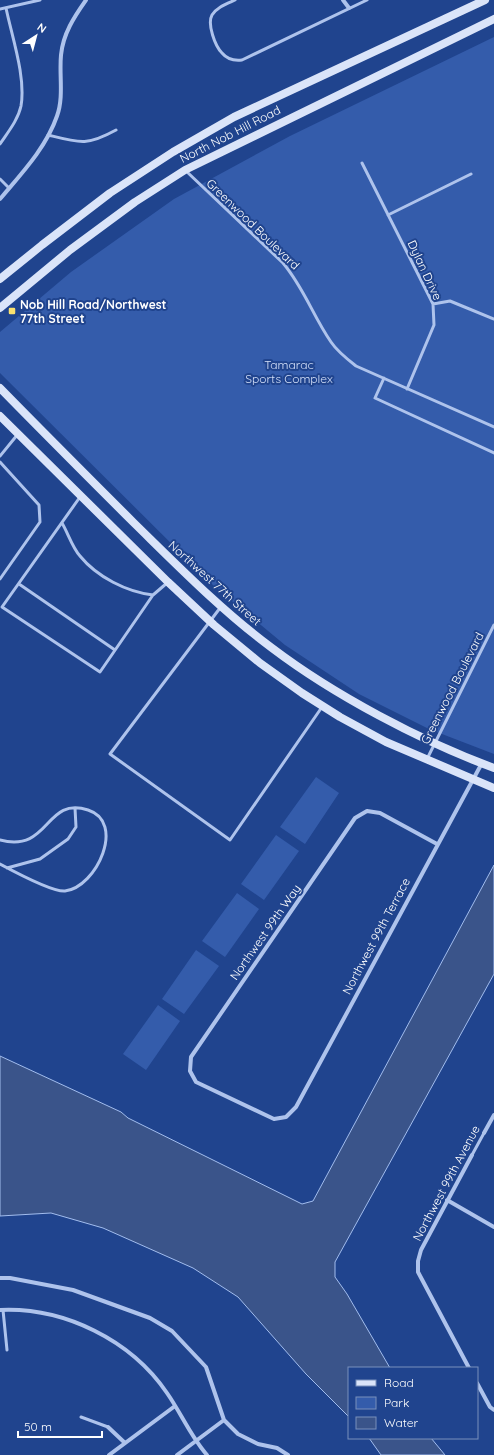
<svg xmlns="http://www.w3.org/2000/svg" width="494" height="1455" font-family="Quicksand,sans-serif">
<rect width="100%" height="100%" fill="#20448e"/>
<path fill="#345cab" d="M 494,37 L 494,754 L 429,729 L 359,694 L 285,645 L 214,586 L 0,373 L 0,332 L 71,272 L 174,199 L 290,136 Z
M 316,777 L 339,793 L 305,844 L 280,827 Z
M 276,835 L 299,851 L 264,900 L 241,884 Z
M 237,893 L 259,909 L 225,957 L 202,941 Z
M 196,950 L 219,966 L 184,1014 L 162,999 Z
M 158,1005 L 180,1021 L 146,1070 L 123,1054 Z"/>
<path fill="#3a548a" stroke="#a2bdee" d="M 494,865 L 494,974 L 335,1262 L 335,1277 L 347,1294 L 390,1368 L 349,1368 L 349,1417 L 306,1374 L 238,1297 L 193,1268 L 103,1228 L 51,1213 L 0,1216 L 0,1056 L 121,1112 L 128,1118 L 302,1204 L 313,1201 Z
M 369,1438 L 431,1438 L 445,1455 L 381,1455 Z"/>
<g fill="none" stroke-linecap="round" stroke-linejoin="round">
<path stroke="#aec3ec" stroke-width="3" d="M 235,0 C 226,4 217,7 212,15 C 207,24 215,46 222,53 C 227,59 234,61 242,60 L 367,0
M 0,9 L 40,0
M 48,135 C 80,143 87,146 116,130
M 0,144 C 8,132 18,120 21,106 C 26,77 12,37 6,8
M 362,163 L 433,304 L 434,325 L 407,389
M 186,171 L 283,263 C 304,288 313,316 331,342 C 337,351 347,359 356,366 L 494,427
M 0,179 L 9,188
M 388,215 L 471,174
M 433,304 L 450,301 L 494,319
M 384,378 L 375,398 L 494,453
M 0,456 L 18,434
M 0,462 L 39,505 L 40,522 L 0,579
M 80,497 L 2,607 L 100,672 L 153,595 L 167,583
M 62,523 C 68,533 72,547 80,556 C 97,577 127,592 153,595
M 19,584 L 115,650
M 220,608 L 110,754 L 230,840 L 322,707
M 427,759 L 494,625
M 0,840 C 51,853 44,796 88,810 C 126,822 97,887 65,891 C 52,892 13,871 0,864
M 7,868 L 40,859 L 68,839 L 76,827 L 75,808
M 472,1155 L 484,1133
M 3,1310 L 7,1350
M 81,1417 L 108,1427"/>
<path stroke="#aec3ec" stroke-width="4" d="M 343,0 L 349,8
M 0,199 C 21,174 46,148 57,116 C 64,97 59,75 61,55 C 63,34 74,17 86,0
M 437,844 L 380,813 L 367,811 L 355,818 L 191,1057 L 190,1071 L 196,1082 L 274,1119 L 286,1117 L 296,1107 L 482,763
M 484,1133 L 494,1115
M 447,1200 L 494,1227
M 0,1278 L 10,1278 L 73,1290 L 150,1318 L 172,1331 L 206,1367 L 224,1420 L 238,1434 L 258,1444 L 277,1448 L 288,1455
M 0,1310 C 64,1307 131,1340 167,1393 C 181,1413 191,1437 207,1455
M 469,1368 L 418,1272 L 418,1261 L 421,1250 L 472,1155
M 477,1383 L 490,1407 L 494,1410
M 108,1427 L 125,1443
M 109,1455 L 175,1406
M 177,1455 L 224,1420"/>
<path stroke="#dae4f9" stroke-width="8" d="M 0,279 L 42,245 L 110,193 L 173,152 L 234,117 L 485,0
M 0,308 L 70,250 L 135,202 L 185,170 L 494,19
M 0,388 C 44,433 89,478 134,523 C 178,566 222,611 272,648 C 334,695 421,741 494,768
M 0,416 L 168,582 L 214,625 L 260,663 L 302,693 L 340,717 L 386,742 L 494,788"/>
</g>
<rect fill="#fae16f" stroke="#20448e" stroke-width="1.5" x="8" y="307" width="8" height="8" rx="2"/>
<g text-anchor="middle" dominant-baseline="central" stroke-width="4" stroke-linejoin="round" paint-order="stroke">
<g font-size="12" fill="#fff" stroke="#20448e">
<text transform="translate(230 134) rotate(-27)">North Nob Hill Road</text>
<text transform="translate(253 224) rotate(44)">Greenwood Boulevard</text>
<text transform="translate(425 270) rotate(65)">Dylan Drive</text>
<text transform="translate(215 583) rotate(42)">Northwest 77th Street</text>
<text transform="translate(452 688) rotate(-63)">Greenwood Boulevard</text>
<text transform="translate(265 932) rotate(-55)">Northwest 99th Way</text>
<text transform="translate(376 936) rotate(-62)">Northwest 99th Terrace</text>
<text transform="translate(446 1183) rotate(-62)">Northwest 99th Avenue</text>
</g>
<g font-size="12" font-weight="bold" fill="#fff" stroke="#20448e" text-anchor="start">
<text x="20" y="304">Nob Hill Road/Northwest<tspan x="20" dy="14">77th Street</tspan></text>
</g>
<g font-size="12" fill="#d4e0f9" stroke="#20448e">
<text x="289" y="364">Tamarac<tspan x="289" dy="14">Sports Complex</tspan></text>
</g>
</g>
<rect x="348" y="1367" width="130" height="72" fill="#20448e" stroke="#798fbb"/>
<rect x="356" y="1380" width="20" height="6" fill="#dae4f9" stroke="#798fbb"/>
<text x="384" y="1387" font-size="12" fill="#ffffff">Road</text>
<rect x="356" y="1397" width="20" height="12" fill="#345cab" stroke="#798fbb"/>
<text x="384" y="1407" font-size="12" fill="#ffffff">Park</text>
<rect x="356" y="1417" width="20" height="12" fill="#3a548a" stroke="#798fbb"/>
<text x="384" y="1427" font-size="12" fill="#ffffff">Water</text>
<g transform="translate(36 36) rotate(36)" stroke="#20448e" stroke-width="3" paint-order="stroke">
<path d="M0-3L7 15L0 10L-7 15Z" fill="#ffffff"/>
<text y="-6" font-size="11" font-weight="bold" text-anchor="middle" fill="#ffffff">N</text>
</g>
<path d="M18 1431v6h84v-6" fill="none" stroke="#ffffff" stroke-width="2"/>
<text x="24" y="1431" font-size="12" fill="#ffffff" stroke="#20448e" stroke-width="3" paint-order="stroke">50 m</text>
</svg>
